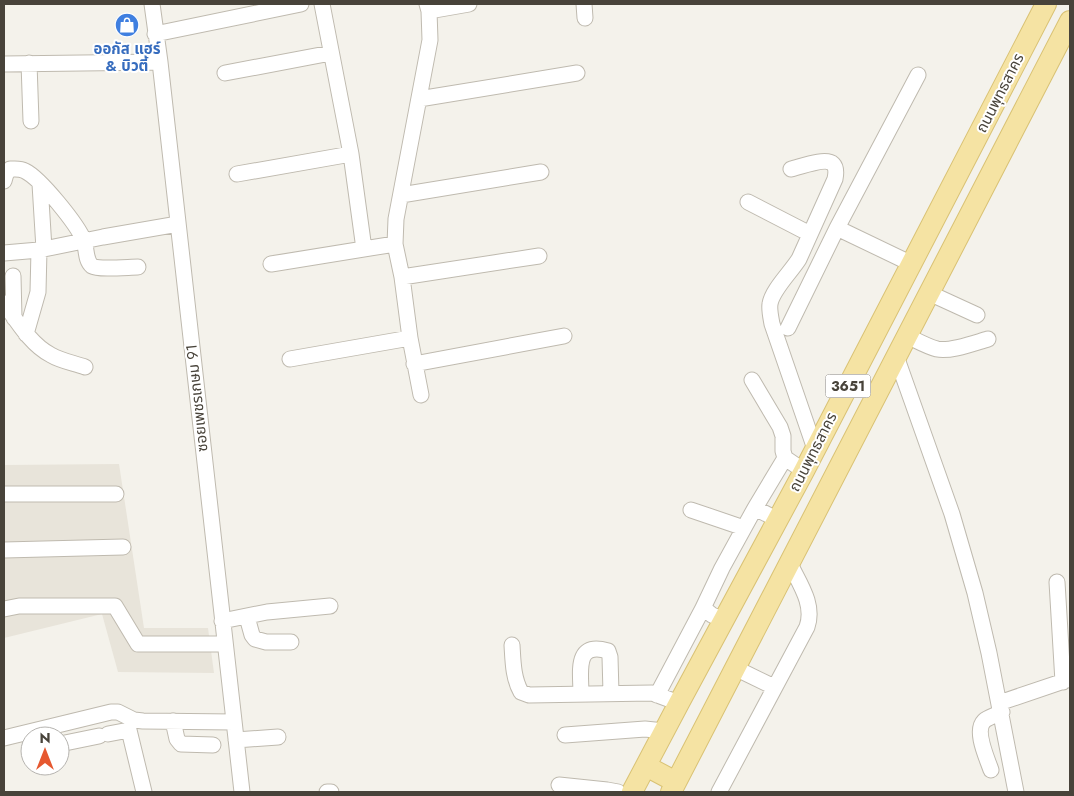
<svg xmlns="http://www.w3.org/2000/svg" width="1074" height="796" font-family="Jost,'Noto Sans Thai',sans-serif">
<rect width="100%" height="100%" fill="#f4f2eb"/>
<path fill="#e8e4da" d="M 119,464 L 144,628 L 208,628 L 214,673 L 118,672 L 102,614 L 4,638 L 4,465 Z"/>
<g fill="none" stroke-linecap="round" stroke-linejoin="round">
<g stroke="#bfbaaf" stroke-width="17">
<path id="minor" d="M 152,4 L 160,62 L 242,792
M 322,4 L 351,154 L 364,249
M 584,4 L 585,18
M 429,11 L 469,4
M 155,34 L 301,4
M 29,63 L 31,121
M 4,64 L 160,62
M 225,73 L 331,53
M 419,99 L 577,73
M 791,169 C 800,167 826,157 833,164 C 837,168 836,174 835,179 L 799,259 C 791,272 772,290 770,304 C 769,310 771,318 772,324 L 815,449
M 237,174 L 351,154
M 4,181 L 6,174 L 10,169 C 15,169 20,168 25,171 C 40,178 78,225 84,241 C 87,249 85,260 92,266 C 99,270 129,267 138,267
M 40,184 L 44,249
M 401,195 L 541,172
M 748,202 L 810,234
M 4,253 L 39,250 L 103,237 L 178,224
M 271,264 L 395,244
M 912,264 L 837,228 L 918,75
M 13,276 L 14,318
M 402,277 L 539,256
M 929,293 L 977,315
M 4,303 C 17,321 31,345 51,355 C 61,361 74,363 85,367
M 788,328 L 837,228
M 26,334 L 38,292 L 39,250
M 907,336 C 916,340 926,346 937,349 C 950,352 974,343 988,339
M 896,356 L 952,514 L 975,593 L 989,653 L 1016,792
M 290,359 L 410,338
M 414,364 L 564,336
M 752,380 L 780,427 L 783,436 L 783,451 L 785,458 L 804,471
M 421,395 L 410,338 L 402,277 L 395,244 L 396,219 L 430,40 L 429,11 L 427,4
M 4,494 L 116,494
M 755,508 L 785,458
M 691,510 L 744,528
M 4,550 L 123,547
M 1057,582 L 1063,682
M 4,609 L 19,606 L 115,606 L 138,644 L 225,644
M 247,617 L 252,635 L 255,639 L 266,642 L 291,642
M 724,620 L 712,615 L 703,608 L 722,568 L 755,508 L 778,520
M 222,621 L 267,612 L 330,606
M 512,645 C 513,661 513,678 521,692 L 529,695 L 652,693 L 679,703
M 735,668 L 774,687
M 581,694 C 581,672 574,641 608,651 L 610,657 L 611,693
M 657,695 L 703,608
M 999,703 L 1070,679
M 173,721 L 177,739 L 181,744 L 213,745
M 108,734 L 129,730 L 144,792
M 565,735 L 645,729 L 664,731
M 4,738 L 111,712 L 118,712 L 134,720 L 143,721 L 234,722
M 236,740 L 278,737
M 60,744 L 99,736
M 991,770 C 987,758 974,731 984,721 C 988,717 997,715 1002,712
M 559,785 L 607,790 L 618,792
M 327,792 L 331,792
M 719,792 L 807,627 C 815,604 799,583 789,562"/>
</g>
<g stroke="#d9c274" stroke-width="22">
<path id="major" d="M 646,766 L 676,782
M 632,792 L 679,703 L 804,471 L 1046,4
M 671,792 L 1070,21"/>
</g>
<use href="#minor" stroke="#fff" stroke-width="15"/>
<use href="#major" stroke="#f5e3a3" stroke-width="20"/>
</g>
<defs>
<g id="shop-disc" transform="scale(1.25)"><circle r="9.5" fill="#3f7fe0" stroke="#fff"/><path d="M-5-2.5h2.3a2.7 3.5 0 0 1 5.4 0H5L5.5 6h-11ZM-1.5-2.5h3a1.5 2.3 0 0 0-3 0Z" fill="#fff"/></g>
</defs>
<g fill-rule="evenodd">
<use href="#shop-disc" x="127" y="25"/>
</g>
<g text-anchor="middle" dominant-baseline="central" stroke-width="4" stroke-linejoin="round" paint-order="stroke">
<rect fill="#fff" stroke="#7f7b75" stroke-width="1" x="825.5" y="374.5" width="45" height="23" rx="4"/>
<g font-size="14" font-weight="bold" fill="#48433a">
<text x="848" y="386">3651</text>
</g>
<g font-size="15" font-weight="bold" fill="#366cbe" stroke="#fff">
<text x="127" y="49">ออกัส แฮร์<tspan x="127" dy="17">&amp; บิวตี้</tspan></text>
</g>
<g font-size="15" fill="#48433a" stroke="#fff">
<text transform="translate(1000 93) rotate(-63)">ถนนพุทธสาคร</text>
<text transform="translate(197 398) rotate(-96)">ซอยเพชรเกษม 91</text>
<text transform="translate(813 452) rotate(-63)">ถนนพุทธสาคร</text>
</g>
</g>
<rect width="1074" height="796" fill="none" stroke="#48433a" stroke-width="10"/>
<g transform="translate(45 751)"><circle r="24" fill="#ffffff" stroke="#b6b4b0"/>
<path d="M0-4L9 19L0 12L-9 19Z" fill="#e65830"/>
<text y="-8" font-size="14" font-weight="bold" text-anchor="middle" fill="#48433a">N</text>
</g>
</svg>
